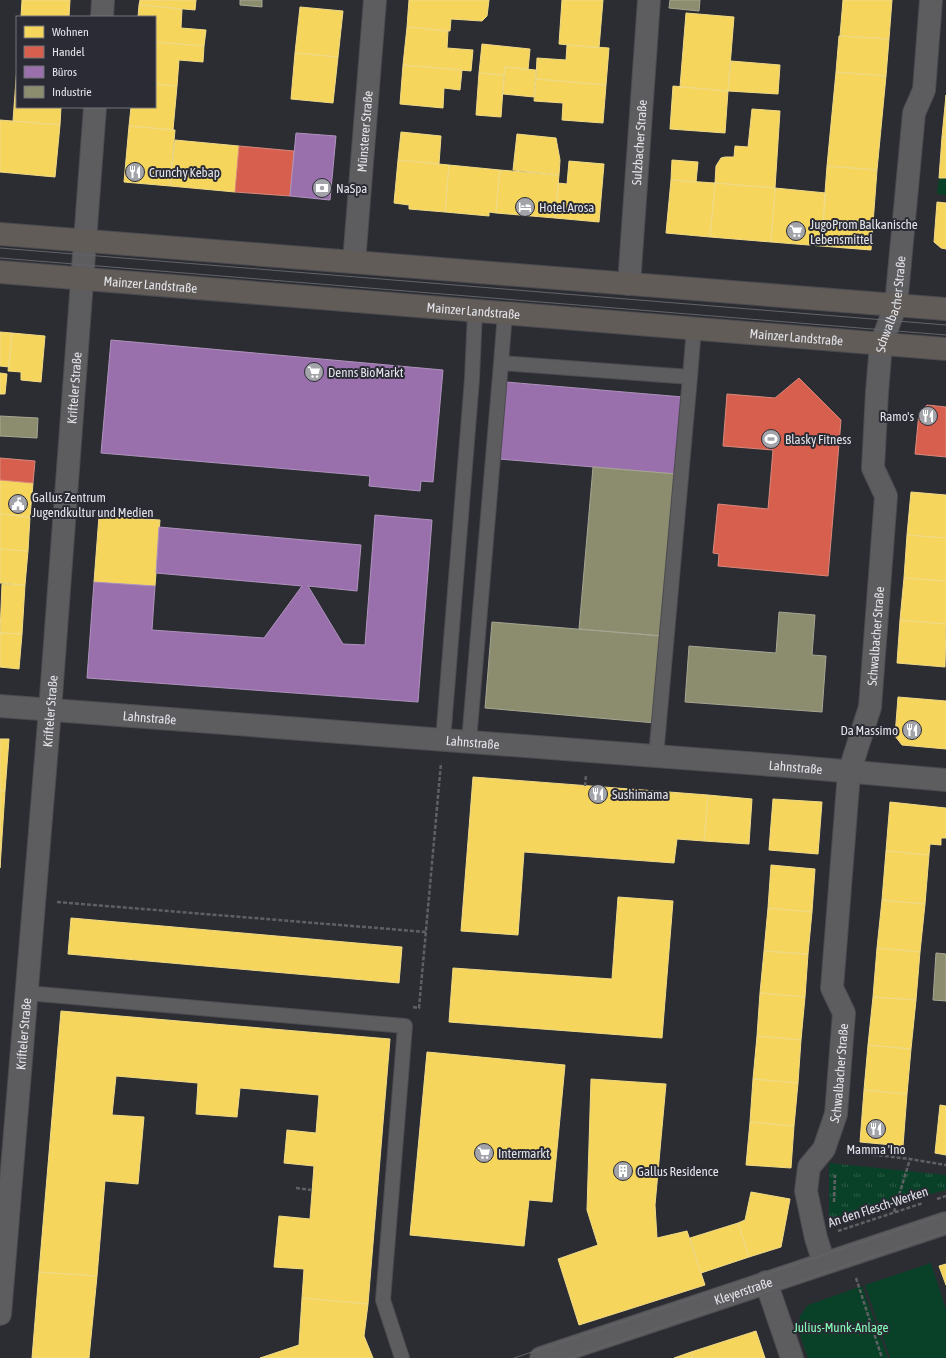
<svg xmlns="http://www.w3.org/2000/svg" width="946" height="1358" font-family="'Asap Condensed',sans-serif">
<defs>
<pattern id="grass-tufts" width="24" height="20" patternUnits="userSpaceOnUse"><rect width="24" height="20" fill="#094128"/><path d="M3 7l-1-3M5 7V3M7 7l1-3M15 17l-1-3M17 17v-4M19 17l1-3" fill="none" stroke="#2d5c47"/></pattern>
</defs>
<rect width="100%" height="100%" fill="#2c2d32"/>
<path fill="url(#grass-tufts)" d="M 829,1163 L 946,1175 L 946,1190 L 829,1222 Z"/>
<path fill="#094128" d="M 939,178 L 946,178 L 946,195 L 937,194 Z
M 931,1263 L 946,1309 L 946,1358 L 890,1358 L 865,1285 Z
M 862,1286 L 888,1358 L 808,1358 L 798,1329 L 800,1316 L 808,1305 Z"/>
<path fill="#f6d55c" stroke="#f0da87" d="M 22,0 L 70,0 L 69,17 L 21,17 Z
M 140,0 L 196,0 L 195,10 L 139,5 Z
M 409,0 L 489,0 L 487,16 L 482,21 L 451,19 L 450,31 L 407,27 Z
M 562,0 L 603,0 L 599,48 L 559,44 Z
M 843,0 L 892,0 L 889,39 L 840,36 Z
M 139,5 L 182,9 L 181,28 L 206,30 L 204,46 L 155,42 L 155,17 L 138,17 Z
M 300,7 L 343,11 L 338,57 L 295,53 Z
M 686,13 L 734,17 L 728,91 L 680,87 Z
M 407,27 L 448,31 L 447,48 L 473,50 L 471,71 L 403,65 Z
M 839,36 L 889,39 L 886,76 L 836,72 Z
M 155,42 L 204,46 L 203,62 L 179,60 L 177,86 L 155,84 Z
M 482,44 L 530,49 L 528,70 L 505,67 L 504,75 L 479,73 Z
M 567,45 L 609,48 L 606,85 L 536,79 L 537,58 L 566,60 Z
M 295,53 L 338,57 L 333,103 L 291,99 Z
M 731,61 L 780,65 L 778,94 L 728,91 Z
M 403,65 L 462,70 L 460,90 L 444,88 L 443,108 L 400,104 Z
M 17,66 L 17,107 L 61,107 L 60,125 L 13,121 Z
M 505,67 L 536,70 L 534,97 L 503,94 Z
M 836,72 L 886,76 L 877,170 L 827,166 Z
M 479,73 L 504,75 L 501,117 L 476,115 Z
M 536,79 L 606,85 L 603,123 L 562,120 L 563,103 L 534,101 Z
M 155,84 L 177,86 L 173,130 L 129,126 L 131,107 L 155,107 Z
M 673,86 L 728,91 L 725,133 L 670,129 Z
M 946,95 L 946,137 L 942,137 Z
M 752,109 L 780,111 L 775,188 L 715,183 L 716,166 L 721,158 L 725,157 L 734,157 L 735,146 L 748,147 Z
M 0,120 L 60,125 L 55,177 L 0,172 Z
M 129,126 L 175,130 L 170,186 L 124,182 Z
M 401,132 L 441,136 L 439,164 L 398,160 Z
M 517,134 L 556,138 L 560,160 L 559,175 L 513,170 Z
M 942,137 L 946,137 L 946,178 L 939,178 Z
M 175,140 L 239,146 L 235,192 L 170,186 Z
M 398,160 L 449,165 L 445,212 L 409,209 L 409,205 L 394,203 Z
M 672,160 L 698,162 L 696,182 L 671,180 Z
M 569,161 L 604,164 L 599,222 L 555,218 L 558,183 L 567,184 Z
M 449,165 L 500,170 L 496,213 L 489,212 L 489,216 L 445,212 Z
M 827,166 L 877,170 L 871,250 L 821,246 Z
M 500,170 L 559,175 L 555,218 L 496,213 Z
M 671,180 L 715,183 L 710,237 L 666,233 Z
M 715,183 L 775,188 L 771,242 L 710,237 Z
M 775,188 L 826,193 L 821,246 L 771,242 Z
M 937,202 L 946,203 L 946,249 L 941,248 L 934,242 Z
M 0,332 L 12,333 L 9,367 L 0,366 Z
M 12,333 L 45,336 L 41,382 L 21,380 L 21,372 L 8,371 Z
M 0,373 L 7,374 L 5,394 L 0,394 Z
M 0,480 L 33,483 L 30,517 L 0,514 Z
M 911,492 L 946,495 L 946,538 L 907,535 Z
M 0,514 L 30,517 L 28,551 L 0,549 Z
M 99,516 L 160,520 L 155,586 L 94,582 Z
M 907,535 L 946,538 L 946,581 L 904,578 Z
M 0,549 L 28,551 L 25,585 L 0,583 Z
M 904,578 L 946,581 L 946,624 L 900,620 Z
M 2,584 L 25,585 L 22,634 L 0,633 Z
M 900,620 L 946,624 L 945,667 L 897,663 Z
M 0,633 L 22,634 L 19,669 L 0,667 Z
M 898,697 L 946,701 L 946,749 L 902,745 L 895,736 Z
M 0,739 L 9,739 L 5,791 L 0,790 Z
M 473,777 L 708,795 L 704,841 L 677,839 L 674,863 L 524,852 L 518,935 L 461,931 Z
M 0,790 L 5,791 L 0,868 Z
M 708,795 L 752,799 L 749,844 L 704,841 Z
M 773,799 L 822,802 L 818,854 L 769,850 Z
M 890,802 L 946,808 L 946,838 L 941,838 L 941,845 L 930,844 L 929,855 L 886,851 Z
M 886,851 L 929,855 L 925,904 L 882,900 Z
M 771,865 L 815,869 L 812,912 L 768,908 Z
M 618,897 L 673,901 L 662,1038 L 449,1022 L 453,968 L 612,979 Z
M 882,900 L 925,904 L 920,952 L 877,948 Z
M 768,908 L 812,912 L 808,954 L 764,951 Z
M 71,918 L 402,947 L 399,983 L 68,954 Z
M 877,948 L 920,952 L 916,1000 L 873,997 Z
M 764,951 L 808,954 L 805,997 L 760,993 Z
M 760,993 L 805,997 L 801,1040 L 757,1036 Z
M 873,997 L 916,1000 L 911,1049 L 868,1045 Z
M 61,1011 L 390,1039 L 368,1304 L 302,1298 L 304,1269 L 274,1267 L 279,1216 L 310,1219 L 314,1166 L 284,1163 L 287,1130 L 316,1133 L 319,1095 L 240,1088 L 237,1117 L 196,1114 L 198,1083 L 116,1076 L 112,1115 L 144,1117 L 138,1184 L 105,1181 L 97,1276 L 39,1272 Z
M 757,1036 L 801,1040 L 798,1083 L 753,1079 Z
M 868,1045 L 911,1049 L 907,1094 L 864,1090 Z
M 427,1052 L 565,1065 L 552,1202 L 529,1200 L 524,1246 L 410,1235 Z
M 591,1079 L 666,1084 L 655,1205 L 657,1238 L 687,1231 L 705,1285 L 579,1325 L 558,1259 L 598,1245 L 587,1210 Z
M 753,1079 L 798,1083 L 794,1126 L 750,1122 Z
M 864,1090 L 907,1094 L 903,1146 L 860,1142 Z
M 940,1105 L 946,1106 L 946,1155 L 935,1153 Z
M 750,1122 L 794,1126 L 791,1168 L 746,1165 Z
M 751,1192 L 790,1199 L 781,1247 L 749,1257 L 738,1223 L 745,1220 Z
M 738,1223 L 749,1257 L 701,1273 L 690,1238 Z
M 946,1264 L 946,1285 L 939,1266 Z
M 39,1272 L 97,1276 L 89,1358 L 32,1358 Z
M 302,1298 L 368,1304 L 364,1336 L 373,1358 L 260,1358 L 299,1345 Z
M 756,1331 L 765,1358 L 693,1358 L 691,1352 Z
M 691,1352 L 693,1358 L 674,1358 Z"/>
<path fill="#d6604d" stroke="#da887c" d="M 239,146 L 294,151 L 290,196 L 235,192 Z
M 799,378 L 841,420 L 828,576 L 718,566 L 719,554 L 713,553 L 718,504 L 768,509 L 773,450 L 723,446 L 727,394 L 775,398 Z
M 927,405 L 946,407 L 946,457 L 915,454 L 919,413 Z
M 0,458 L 35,461 L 33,483 L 0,480 Z"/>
<path fill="#9970ab" stroke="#af93be" d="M 296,133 L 336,136 L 330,200 L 290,196 Z
M 111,340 L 443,370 L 433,482 L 421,481 L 420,491 L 369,486 L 370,476 L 101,453 Z
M 506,382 L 683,397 L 676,474 L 499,459 Z
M 375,515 L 432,520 L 418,702 L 87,678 L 94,582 L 155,586 L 152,630 L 264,638 L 302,586 L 156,573 L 159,527 L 361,545 L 357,591 L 308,586 L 343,644 L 365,645 Z"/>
<path fill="#8c8c6e" stroke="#a6a693" d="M 240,0 L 262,0 L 262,7 L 240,5 Z
M 670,0 L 700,0 L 699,11 L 669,8 Z
M 0,416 L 38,418 L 37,438 L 0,436 Z
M 593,467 L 676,474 L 662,636 L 579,629 Z
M 779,612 L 815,615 L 812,655 L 826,656 L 822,712 L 685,702 L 689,646 L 776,653 Z
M 492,622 L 662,636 L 655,723 L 485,708 Z
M 936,953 L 946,954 L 946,1001 L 933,1000 Z"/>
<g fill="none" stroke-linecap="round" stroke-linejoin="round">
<g stroke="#4b4b50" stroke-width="16">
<path id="service" d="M 501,363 L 505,313
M 690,377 L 694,328
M 443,740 L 472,379 L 475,311
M 469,741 L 501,363 L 690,377 L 656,756
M 27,993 L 405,1026 L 383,1300 L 402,1358"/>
</g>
<g stroke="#4b4b50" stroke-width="24">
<g id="minor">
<path d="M 102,17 L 103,0"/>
<path id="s1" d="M 354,262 L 375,0"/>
<path id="s2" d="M 629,284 L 649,0"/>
<path id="s3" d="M 0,706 L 786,766 L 946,780"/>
<path id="s4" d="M 824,1263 L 816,1238 L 806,1191 L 809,1167 L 824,1149 L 836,1114 L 844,1013 L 832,988 L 849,773 L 870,707 L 886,496 L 873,468 L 877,392 L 881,344 L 896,305 L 914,113 L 924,90 L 931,0"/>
<path d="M 766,1282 L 792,1358"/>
<path id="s5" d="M 0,1314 L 50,710 L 95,107"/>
</g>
</g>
<g stroke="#4b4b50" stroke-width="24">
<g id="tertiary">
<path id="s6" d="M 541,1358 L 946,1223"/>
</g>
</g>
<g stroke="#4b4b50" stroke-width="24">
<g id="primary">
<path d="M 0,234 L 946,309"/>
<path id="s7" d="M 0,272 L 946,349"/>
</g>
</g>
<path stroke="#5f6063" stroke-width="2.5" stroke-dasharray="4 2" stroke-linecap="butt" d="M 585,786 L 586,775
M 57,902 L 426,932
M 413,1007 L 419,1008 L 441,763
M 849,1152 L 910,1159 L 946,1165
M 296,1188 L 312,1190
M 937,1199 L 946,1196
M 834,1202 L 835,1175
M 894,1212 L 910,1159
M 838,1231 L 923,1203
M 856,1278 L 882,1358"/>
<use href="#service" stroke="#5d5d60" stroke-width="14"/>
<use href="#minor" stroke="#5d5d60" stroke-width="22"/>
<use href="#tertiary" stroke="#5d5d60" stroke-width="22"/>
<use href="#primary" stroke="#625c58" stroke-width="22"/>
<path stroke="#636468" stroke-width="1" d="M 0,248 L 946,325
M 0,258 L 946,335
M 514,1358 L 946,1214
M 568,1358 L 946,1232"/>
</g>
<defs>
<g id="restaurant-disc" transform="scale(1)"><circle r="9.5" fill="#a3a4aa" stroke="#2a2b34"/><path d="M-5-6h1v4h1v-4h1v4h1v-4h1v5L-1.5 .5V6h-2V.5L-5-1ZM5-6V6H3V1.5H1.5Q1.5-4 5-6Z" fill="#fff"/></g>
<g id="bank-disc" transform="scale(1)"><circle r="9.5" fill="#a3a4aa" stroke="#2a2b34"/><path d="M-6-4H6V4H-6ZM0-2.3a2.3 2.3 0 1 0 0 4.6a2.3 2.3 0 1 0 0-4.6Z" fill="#fff"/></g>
<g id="hotel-disc" transform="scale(1)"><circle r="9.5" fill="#a3a4aa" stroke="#2a2b34"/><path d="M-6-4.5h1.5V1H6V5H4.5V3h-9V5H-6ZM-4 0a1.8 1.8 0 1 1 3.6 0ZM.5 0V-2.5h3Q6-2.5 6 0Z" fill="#fff"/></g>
<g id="supermarket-disc" transform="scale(1)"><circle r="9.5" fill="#a3a4aa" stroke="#2a2b34"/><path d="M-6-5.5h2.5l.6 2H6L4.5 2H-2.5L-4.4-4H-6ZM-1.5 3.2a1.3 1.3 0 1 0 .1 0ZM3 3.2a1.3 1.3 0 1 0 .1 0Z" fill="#fff"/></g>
<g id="stadium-disc" transform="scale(1)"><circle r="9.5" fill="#a3a4aa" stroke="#2a2b34"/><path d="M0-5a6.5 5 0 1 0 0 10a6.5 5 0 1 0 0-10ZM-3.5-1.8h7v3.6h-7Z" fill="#fff"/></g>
<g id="civic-disc" transform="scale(1)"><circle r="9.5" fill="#a3a4aa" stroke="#2a2b34"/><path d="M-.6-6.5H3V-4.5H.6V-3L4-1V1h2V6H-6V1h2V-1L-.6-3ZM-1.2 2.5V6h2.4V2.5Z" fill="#fff"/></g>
<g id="building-disc" transform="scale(1)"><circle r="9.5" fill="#a3a4aa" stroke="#2a2b34"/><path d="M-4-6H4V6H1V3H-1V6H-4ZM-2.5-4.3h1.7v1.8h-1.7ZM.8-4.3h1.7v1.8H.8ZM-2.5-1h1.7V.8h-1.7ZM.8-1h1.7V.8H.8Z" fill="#fff"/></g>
</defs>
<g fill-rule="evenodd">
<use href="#restaurant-disc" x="135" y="172"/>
<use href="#bank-disc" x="322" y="188"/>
<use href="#hotel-disc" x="525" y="207"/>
<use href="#supermarket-disc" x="796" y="231"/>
<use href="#supermarket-disc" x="314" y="372"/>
<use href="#restaurant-disc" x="928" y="416"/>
<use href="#stadium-disc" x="771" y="439"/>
<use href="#civic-disc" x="18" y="504"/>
<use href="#restaurant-disc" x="912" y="730"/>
<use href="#restaurant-disc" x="598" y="794"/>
<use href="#restaurant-disc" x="876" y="1129"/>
<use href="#supermarket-disc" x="484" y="1153"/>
<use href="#building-disc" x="623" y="1171"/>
</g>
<g text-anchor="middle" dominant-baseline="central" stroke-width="4" stroke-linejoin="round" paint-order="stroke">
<g font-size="13" fill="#e3e4ea" stroke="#2a2b34">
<text stroke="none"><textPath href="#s1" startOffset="131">Münsterer Straße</textPath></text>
<text stroke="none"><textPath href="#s2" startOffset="142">Sulzbacher Straße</textPath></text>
<text stroke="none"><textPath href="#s7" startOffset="151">Mainzer Landstraße</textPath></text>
<text stroke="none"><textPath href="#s4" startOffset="981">Schwalbacher Straße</textPath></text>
<text stroke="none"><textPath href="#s7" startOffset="475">Mainzer Landstraße</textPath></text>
<text stroke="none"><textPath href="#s7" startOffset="799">Mainzer Landstraße</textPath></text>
<text stroke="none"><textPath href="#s5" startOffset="929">Krifteler Straße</textPath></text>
<text stroke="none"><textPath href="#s4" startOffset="644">Schwalbacher Straße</textPath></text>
<text stroke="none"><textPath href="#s5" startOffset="605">Krifteler Straße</textPath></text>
<text stroke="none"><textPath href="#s3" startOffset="150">Lahnstraße</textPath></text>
<text stroke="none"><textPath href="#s3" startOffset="474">Lahnstraße</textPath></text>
<text stroke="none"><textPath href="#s3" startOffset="798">Lahnstraße</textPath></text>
<text stroke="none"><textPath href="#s5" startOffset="281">Krifteler Straße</textPath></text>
<text stroke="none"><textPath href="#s4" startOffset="200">Schwalbacher Straße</textPath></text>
<text transform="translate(878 1207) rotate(-18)">An den Flesch-Werken</text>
<text stroke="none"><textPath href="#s6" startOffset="213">Kleyerstraße</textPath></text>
</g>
<g font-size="13" fill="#e3e4ea" stroke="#2a2b34" text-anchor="start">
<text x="149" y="172">Crunchy Kebap</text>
<text x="336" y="188">NaSpa</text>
<text x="539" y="207">Hotel Arosa</text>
<text x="810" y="224">JugoProm Balkanische<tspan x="810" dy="15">Lebensmittel</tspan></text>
<text x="328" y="372">Denns BioMarkt</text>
<text x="914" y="416" text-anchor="end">Ramo's</text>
<text x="785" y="439">Blasky Fitness</text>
<text x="32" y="497">Gallus Zentrum<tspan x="32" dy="15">Jugendkultur und Medien</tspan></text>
<text x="898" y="730" text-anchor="end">Da Massimo</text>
<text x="612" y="794">Sushimama</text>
<text x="876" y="1149" text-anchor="middle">Mamma 'Ino</text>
<text x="498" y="1153">Intermarkt</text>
<text x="637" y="1171">Gallus Residence</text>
</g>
<g font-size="13" fill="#84feb7" stroke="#2a2b34">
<text x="841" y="1327">Julius-Munk-Anlage</text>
</g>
</g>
<rect x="16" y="16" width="140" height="92" fill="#2a2b34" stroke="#74757d"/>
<rect x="24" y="26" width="20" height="12" fill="#f6d55c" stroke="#74757d"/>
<text x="52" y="36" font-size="12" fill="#e3e4ea">Wohnen</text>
<rect x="24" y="46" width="20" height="12" fill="#d6604d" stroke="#74757d"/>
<text x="52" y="56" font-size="12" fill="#e3e4ea">Handel</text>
<rect x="24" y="66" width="20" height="12" fill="#9970ab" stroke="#74757d"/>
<text x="52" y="76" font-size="12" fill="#e3e4ea">Büros</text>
<rect x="24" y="86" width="20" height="12" fill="#8c8c6e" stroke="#74757d"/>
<text x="52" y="96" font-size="12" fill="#e3e4ea">Industrie</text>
</svg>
